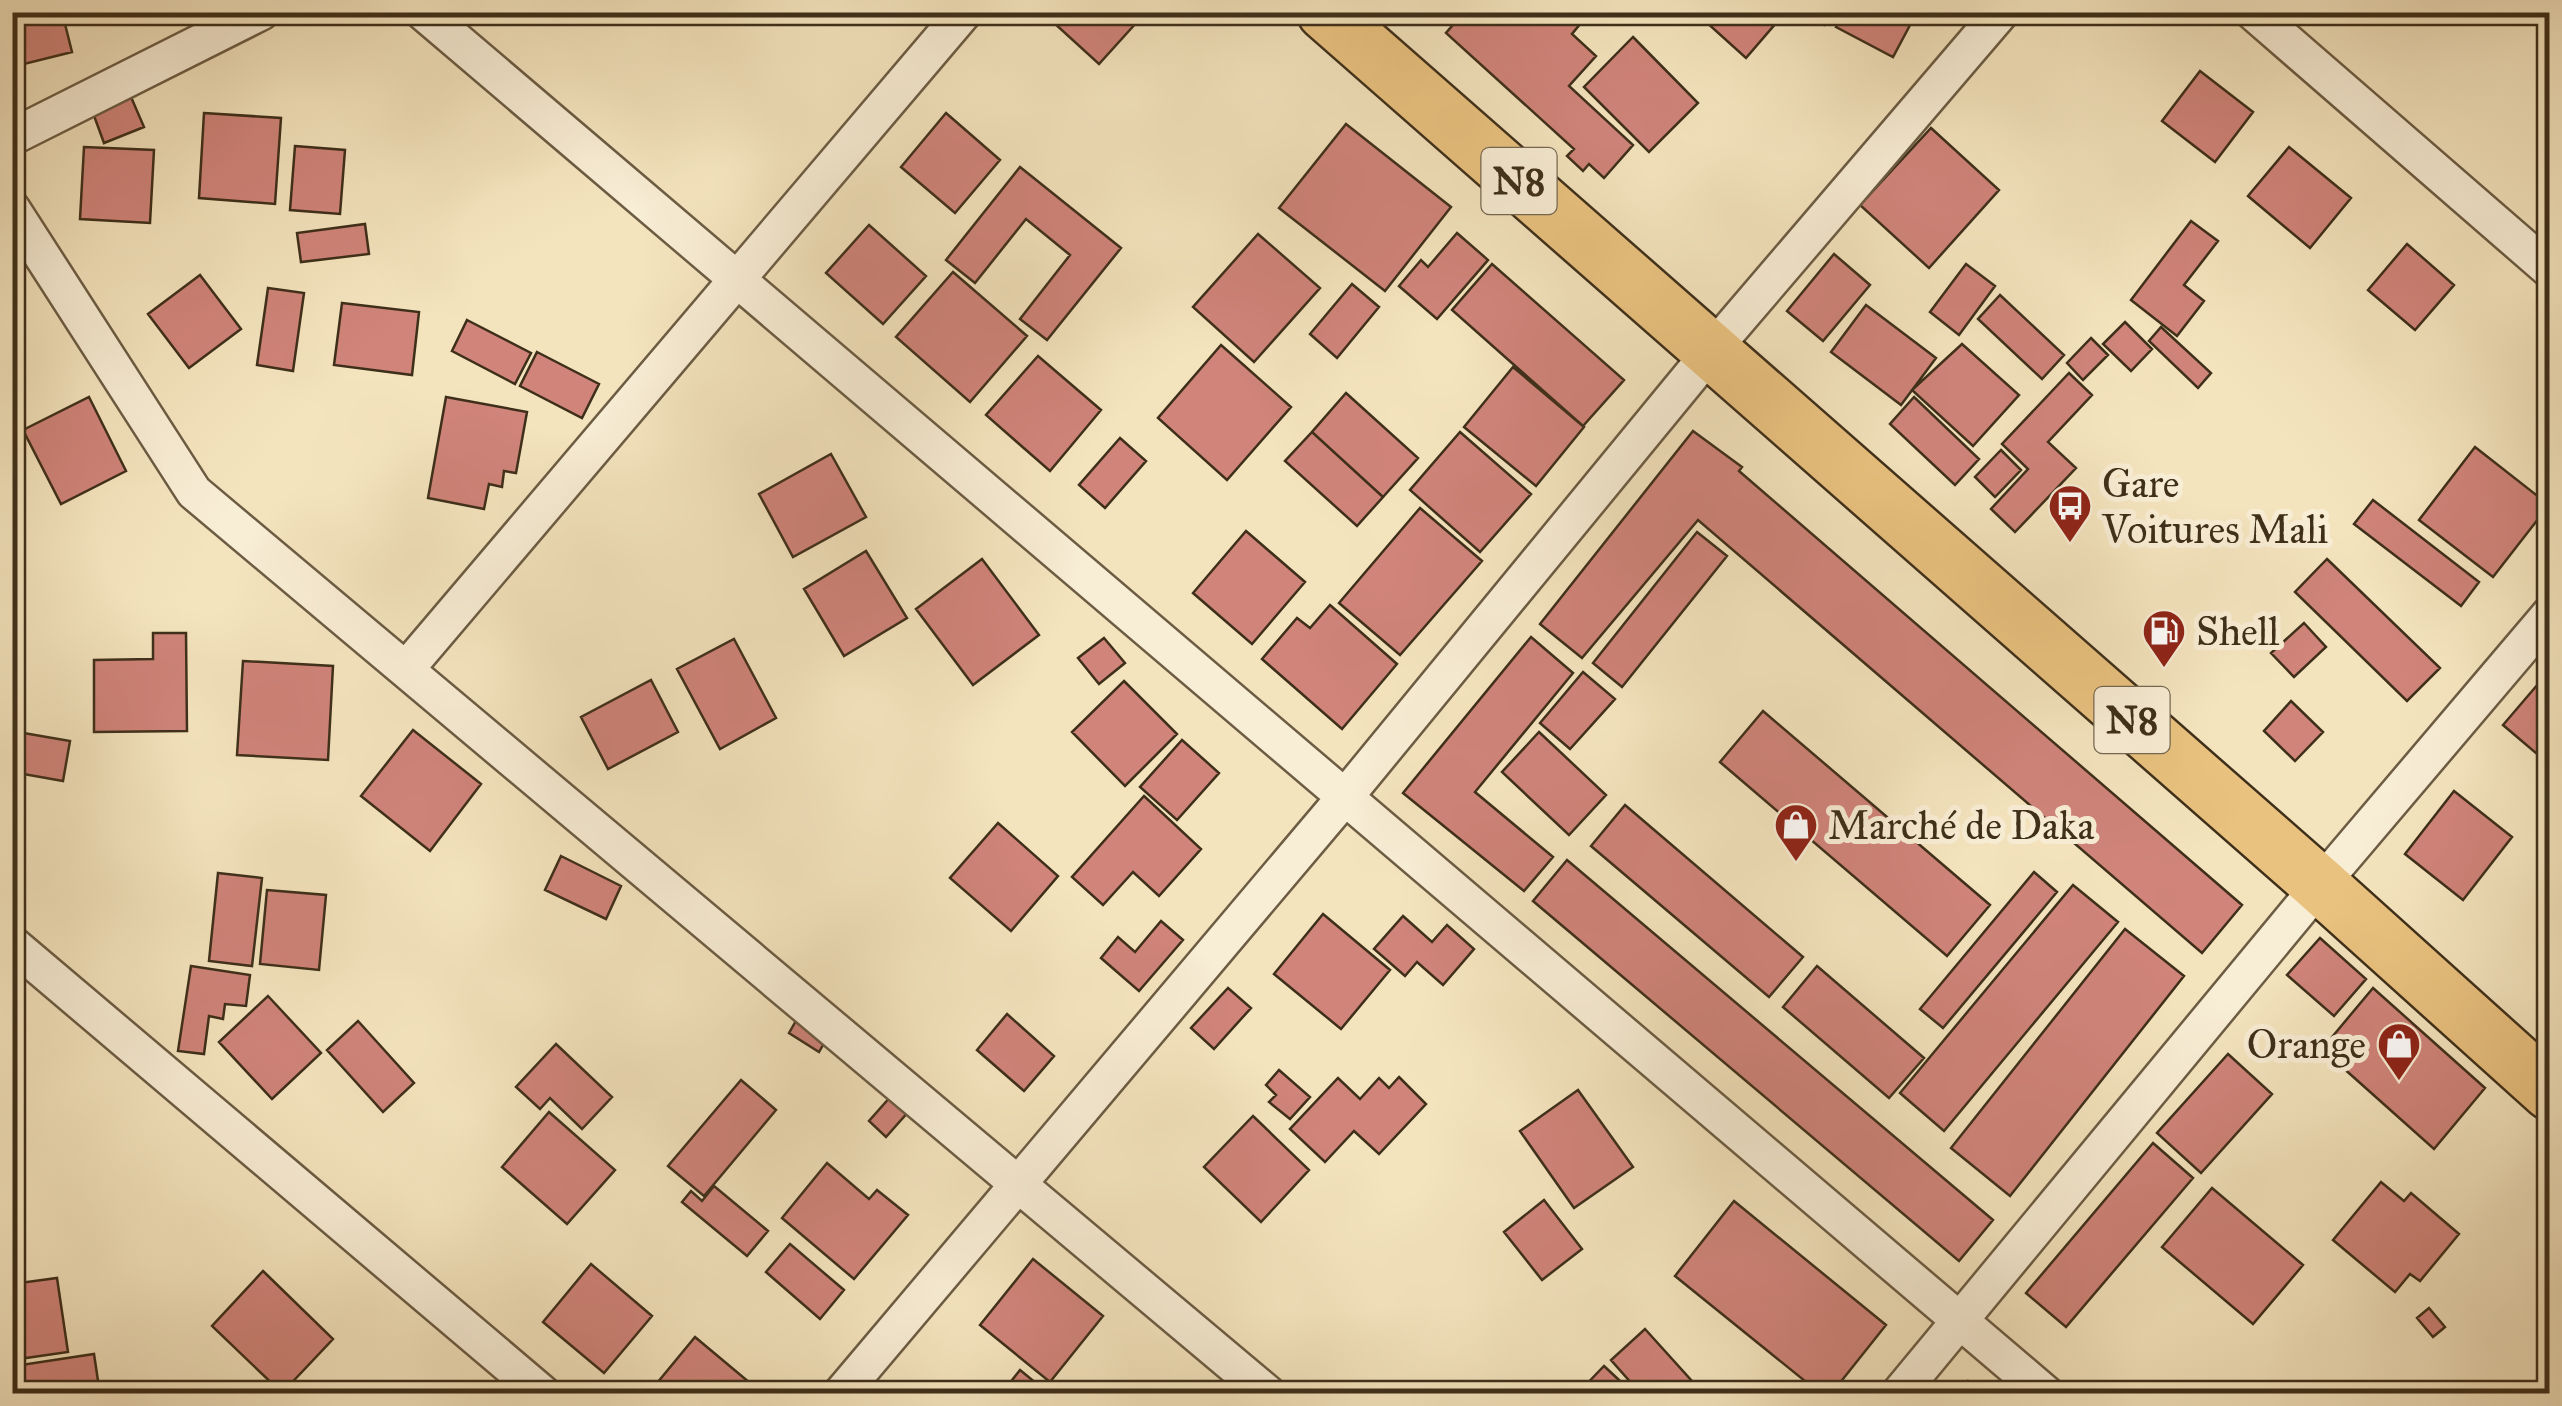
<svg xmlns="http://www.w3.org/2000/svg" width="2562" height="1406" font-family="'IM FELL Great Primer',serif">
<rect width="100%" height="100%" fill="#f4e4be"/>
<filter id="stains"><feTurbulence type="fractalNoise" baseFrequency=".002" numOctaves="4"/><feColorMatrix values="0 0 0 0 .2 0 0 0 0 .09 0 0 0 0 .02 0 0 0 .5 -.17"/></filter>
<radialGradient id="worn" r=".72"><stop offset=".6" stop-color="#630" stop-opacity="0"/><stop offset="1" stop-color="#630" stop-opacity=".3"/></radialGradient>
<path fill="#d0847a" stroke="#3e2f1a" stroke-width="2.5" d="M 12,12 L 62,12 L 72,52 L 12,67 Z
M 1042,12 L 1146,12 L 1099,64 Z
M 1464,12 L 1590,12 L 1572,34 L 1596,56 L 1569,86 L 1633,145 L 1604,178 L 1589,164 L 1583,171 L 1567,156 L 1574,149 L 1446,33 Z
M 1695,12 L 1780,12 L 1783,15 L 1746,58 Z
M 1797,12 L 1828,12 L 1824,25 L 1796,16 Z
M 1844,12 L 1917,12 L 1893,57 L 1836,27 Z
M 1633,37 L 1698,103 L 1649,152 L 1584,87 Z
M 2200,71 L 2253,112 L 2215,162 L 2162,121 Z
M 131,97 L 144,127 L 104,143 L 93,113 Z
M 204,113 L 281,118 L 275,204 L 199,198 Z
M 946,113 L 1000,160 L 955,213 L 901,167 Z
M 1346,124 L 1451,207 L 1385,291 L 1279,208 Z
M 1931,128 L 1999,190 L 1929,268 L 1860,205 Z
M 295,146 L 345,150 L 340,214 L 290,210 Z
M 84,147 L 154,150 L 150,223 L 80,219 Z
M 2289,147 L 2351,198 L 2310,248 L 2248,196 Z
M 1020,167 L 1121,248 L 1047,340 L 1020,319 L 1070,255 L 1026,219 L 975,283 L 946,260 Z
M 2191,221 L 2218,241 L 2184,285 L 2204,301 L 2177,336 L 2131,300 Z
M 365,224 L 369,254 L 301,262 L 297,233 Z
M 869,225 L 926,276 L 883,324 L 826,273 Z
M 1457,233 L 1488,260 L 1437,319 L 1399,286 L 1421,260 L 1428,267 Z
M 1258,234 L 1320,288 L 1254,362 L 1193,307 Z
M 2407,244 L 2454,285 L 2415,330 L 2368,290 Z
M 1834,254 L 1870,285 L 1823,341 L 1787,311 Z
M 1492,264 L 1624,380 L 1583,426 L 1452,310 Z
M 1966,264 L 1995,286 L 1959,335 L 1930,312 Z
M 953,272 L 1027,336 L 970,402 L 896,337 Z
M 200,275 L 241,329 L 189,368 L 148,314 Z
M 1352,284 L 1379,307 L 1337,358 L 1310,334 Z
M 268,288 L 304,293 L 293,371 L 257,365 Z
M 2000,295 L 2064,355 L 2042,379 L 1978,319 Z
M 342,303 L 419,312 L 412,375 L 334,365 Z
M 1866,305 L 1936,358 L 1901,405 L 1831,352 Z
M 467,320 L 531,353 L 515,384 L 452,351 Z
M 2125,322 L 2152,349 L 2131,371 L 2103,344 Z
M 2161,327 L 2211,373 L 2198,388 L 2149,341 Z
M 2091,338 L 2108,355 L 2083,380 L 2067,363 Z
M 1962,344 L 2019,395 L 1973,446 L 1912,390 Z
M 1221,345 L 1291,407 L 1227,480 L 1158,418 Z
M 537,352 L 599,384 L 582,418 L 520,386 Z
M 1038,356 L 1101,410 L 1050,471 L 986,415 Z
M 1513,367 L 1584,427 L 1536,486 L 1464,427 Z
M 2069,373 L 2092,395 L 2048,442 L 2076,468 L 2015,532 L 1991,509 L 2028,469 L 2002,444 Z
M 1346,393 L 1418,458 L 1383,497 L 1312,432 Z
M 89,397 L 126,471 L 61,504 L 23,430 Z
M 446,397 L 527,412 L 516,473 L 504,471 L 502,487 L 489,484 L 484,509 L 428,498 Z
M 1914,397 L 1979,459 L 1955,485 L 1890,424 Z
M 1693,431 L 1742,467 L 1739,471 L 2242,905 L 2202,953 L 1698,520 L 1582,658 L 1540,624 Z
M 1312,432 L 1383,497 L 1357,526 L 1285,461 Z
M 1460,432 L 1531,494 L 1480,552 L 1410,490 Z
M 1120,438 L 1146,461 L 1105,508 L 1079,485 Z
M 2475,447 L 2549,505 L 2493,577 L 2419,520 Z
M 2001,450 L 2021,470 L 1995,497 L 1975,477 Z
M 831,454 L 866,517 L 793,557 L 759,494 Z
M 2373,500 L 2479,582 L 2461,606 L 2354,524 Z
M 1420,508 L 1482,561 L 1400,655 L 1339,603 Z
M 1246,531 L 1305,582 L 1252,644 L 1193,593 Z
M 1697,532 L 1727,556 L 1622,687 L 1593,663 Z
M 866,551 L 907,618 L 844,656 L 804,589 Z
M 982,559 L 1039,635 L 973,685 L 916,609 Z
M 2327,559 L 2440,668 L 2407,701 L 2295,592 Z
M 1330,605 L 1397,664 L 1342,729 L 1262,659 L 1297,618 L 1310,628 Z
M 2304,623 L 2326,647 L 2294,677 L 2271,653 Z
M 153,633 L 186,633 L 187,731 L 94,732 L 94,660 L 153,659 Z
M 1531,637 L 1573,673 L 1475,792 L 1553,857 L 1524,891 L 1403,793 Z
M 1104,638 L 1125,663 L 1099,684 L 1078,658 Z
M 734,639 L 776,718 L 720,749 L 677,669 Z
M 243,661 L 333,666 L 328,760 L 237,755 Z
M 2550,670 L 2550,765 L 2503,725 Z
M 1583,672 L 1615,699 L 1570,749 L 1540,723 Z
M 651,680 L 678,732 L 608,769 L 581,717 Z
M 1124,681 L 1177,734 L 1125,786 L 1072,732 Z
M 2291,701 L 2323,732 L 2295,761 L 2264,731 Z
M 1763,711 L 1990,905 L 1947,956 L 1720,762 Z
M 413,730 L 481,784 L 430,851 L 361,796 Z
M 12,731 L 70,741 L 63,781 L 12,772 Z
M 1539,732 L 1606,795 L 1569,835 L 1502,772 Z
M 1182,740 L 1219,773 L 1177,820 L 1140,787 Z
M 2454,791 L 2512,837 L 2463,900 L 2405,854 Z
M 1144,796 L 1201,849 L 1159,896 L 1133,872 L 1103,905 L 1072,877 Z
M 1625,805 L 1803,957 L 1769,997 L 1591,846 Z
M 998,823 L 1058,876 L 1011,931 L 950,878 Z
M 561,856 L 621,886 L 606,919 L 545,890 Z
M 1567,860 L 1993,1220 L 1959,1261 L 1533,901 Z
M 2034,872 L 2057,892 L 1943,1028 L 1920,1009 Z
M 218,873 L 262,878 L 252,966 L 209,961 Z
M 2073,885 L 2118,922 L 1944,1131 L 1900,1093 Z
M 267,890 L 326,895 L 319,970 L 260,964 Z
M 1323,914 L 1390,970 L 1341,1029 L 1274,974 Z
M 1403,916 L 1432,942 L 1447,925 L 1474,949 L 1443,985 L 1417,962 L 1405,976 L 1374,949 Z
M 1161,921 L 1183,940 L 1139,991 L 1101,958 L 1118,937 L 1135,952 Z
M 2125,929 L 2184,976 L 2010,1196 L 1951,1148 Z
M 2320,938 L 2366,979 L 2334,1016 L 2287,975 Z
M 191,966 L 250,975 L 246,1006 L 225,1004 L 223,1019 L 209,1016 L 204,1054 L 178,1051 Z
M 1817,966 L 1924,1058 L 1889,1098 L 1783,1007 Z
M 1228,988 L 1251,1008 L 1214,1049 L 1191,1028 Z
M 2373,988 L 2485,1088 L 2434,1149 L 2322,1049 Z
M 268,996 L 321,1053 L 272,1099 L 219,1042 Z
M 1007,1014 L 1054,1056 L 1024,1091 L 977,1050 Z
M 797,1019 L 827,1038 L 819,1052 L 789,1033 Z
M 358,1021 L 414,1083 L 383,1112 L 327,1050 Z
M 556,1044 L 612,1097 L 582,1129 L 550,1098 L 540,1109 L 516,1087 Z
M 2228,1054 L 2272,1094 L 2201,1173 L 2157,1133 Z
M 1279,1070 L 1310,1097 L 1290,1119 L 1269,1102 L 1276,1095 L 1266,1085 Z
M 1399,1077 L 1426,1104 L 1379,1154 L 1354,1131 L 1325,1162 L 1290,1129 L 1338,1078 L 1360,1099 L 1379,1078 L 1389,1088 Z
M 741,1080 L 776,1110 L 704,1196 L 668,1166 Z
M 1578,1090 L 1633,1167 L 1574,1208 L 1520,1131 Z
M 892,1095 L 909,1111 L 886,1137 L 869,1121 Z
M 549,1112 L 615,1170 L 567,1224 L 502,1167 Z
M 1253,1116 L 1309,1170 L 1261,1222 L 1204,1167 Z
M 2153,1143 L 2193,1178 L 2066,1327 L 2026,1293 Z
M 827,1163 L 869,1199 L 877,1190 L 908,1215 L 854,1279 L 782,1218 Z
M 2381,1182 L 2404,1201 L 2411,1193 L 2459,1234 L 2420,1281 L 2410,1274 L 2395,1292 L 2333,1240 Z
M 714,1186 L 768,1231 L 747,1256 L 682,1202 L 691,1191 L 702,1201 Z
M 2212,1188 L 2303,1265 L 2253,1324 L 2162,1247 Z
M 1544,1200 L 1582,1249 L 1542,1280 L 1504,1232 Z
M 1734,1201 L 1886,1325 L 1831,1394 L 1821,1394 L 1675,1276 Z
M 790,1244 L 844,1290 L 820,1319 L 766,1272 Z
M 1033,1259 L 1103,1316 L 1050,1382 L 980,1325 Z
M 591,1264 L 652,1316 L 604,1373 L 543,1322 Z
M 263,1271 L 333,1339 L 282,1393 L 212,1326 Z
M 57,1278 L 68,1352 L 12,1360 L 12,1284 Z
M 2429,1308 L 2445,1327 L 2433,1337 L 2417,1318 Z
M 1645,1329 L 1691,1380 L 1676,1394 L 1641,1394 L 1611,1360 Z
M 695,1337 L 756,1388 L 752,1394 L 648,1394 Z
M 94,1354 L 100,1394 L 25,1394 L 21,1365 Z
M 1604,1366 L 1634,1394 L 1579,1392 Z
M 1020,1370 L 1047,1392 L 1045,1394 L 1001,1394 Z
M 1968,1381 L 1983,1394 L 1957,1394 Z"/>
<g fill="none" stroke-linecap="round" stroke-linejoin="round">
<g stroke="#6c5c43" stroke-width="40">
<path id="street" d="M 423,12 L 2046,1394
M 2253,12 L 2550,270
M 12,137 L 261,12
M 12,209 L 194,492 L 1268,1394
M 407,668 L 964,12
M 12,944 L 543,1394
M 841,1394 L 1345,797 L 1712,350 L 2001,12
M 1899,1394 L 2320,885 L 2550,614"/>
</g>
<g stroke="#3e2f1a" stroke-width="60">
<path id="primary" d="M 1325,12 L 2320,885 L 2550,1092"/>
</g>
<use href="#street" stroke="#f8edd5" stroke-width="35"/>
<use href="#primary" stroke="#eac27f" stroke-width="55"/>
</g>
<defs>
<g id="bus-pin" transform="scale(2.25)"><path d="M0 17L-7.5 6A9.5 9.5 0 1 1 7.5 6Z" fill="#8f2418" stroke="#f8edd5"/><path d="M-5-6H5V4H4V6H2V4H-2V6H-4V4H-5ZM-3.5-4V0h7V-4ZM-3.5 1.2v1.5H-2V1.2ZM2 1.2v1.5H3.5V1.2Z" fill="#fff"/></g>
<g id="fuel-pin" transform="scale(2.25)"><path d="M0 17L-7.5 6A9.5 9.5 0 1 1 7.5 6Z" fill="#8f2418" stroke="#f8edd5"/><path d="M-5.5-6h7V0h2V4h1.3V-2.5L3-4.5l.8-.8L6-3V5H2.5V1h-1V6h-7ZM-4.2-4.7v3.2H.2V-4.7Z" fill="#fff"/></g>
<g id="shop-pin" transform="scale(2.25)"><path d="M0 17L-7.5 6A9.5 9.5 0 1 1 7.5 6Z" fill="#8f2418" stroke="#f8edd5"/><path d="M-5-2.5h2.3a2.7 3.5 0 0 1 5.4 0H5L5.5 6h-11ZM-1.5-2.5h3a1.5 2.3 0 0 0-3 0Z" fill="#fff"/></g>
</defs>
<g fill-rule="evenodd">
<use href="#bus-pin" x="2070" y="506"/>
<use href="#fuel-pin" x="2164" y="631"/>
<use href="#shop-pin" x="1796" y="825"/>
<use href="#shop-pin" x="2399" y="1044"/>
</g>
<g text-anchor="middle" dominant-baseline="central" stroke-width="10" stroke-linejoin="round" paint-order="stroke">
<g fill="#f8edd5" stroke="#766852" stroke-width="2.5">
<rect x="1481.5" y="148" width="75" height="66" rx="8"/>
<rect x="2094.5" y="687" width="75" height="66" rx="8"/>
</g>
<g font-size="38" font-weight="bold" fill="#3e2f1a">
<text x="1519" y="181">N8</text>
<text x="2132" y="720">N8</text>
</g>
<g font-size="40" fill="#3e2f1a" stroke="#f8edd5" text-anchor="start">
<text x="2102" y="483">Gare<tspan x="2102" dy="46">Voitures Mali</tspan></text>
<text x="2196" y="631">Shell</text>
<text x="1828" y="825">Marché de Daka</text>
<text x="2366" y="1044" text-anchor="end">Orange</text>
</g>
</g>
<rect width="2562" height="1406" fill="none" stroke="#f4e4be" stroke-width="50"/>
<rect x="15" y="15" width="2532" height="1376" fill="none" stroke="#3e2f1a" stroke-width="5"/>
<rect x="25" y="25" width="2512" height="1356" fill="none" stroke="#3e2f1a" stroke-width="2.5"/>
<rect width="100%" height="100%" filter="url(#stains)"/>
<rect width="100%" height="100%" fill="url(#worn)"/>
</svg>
